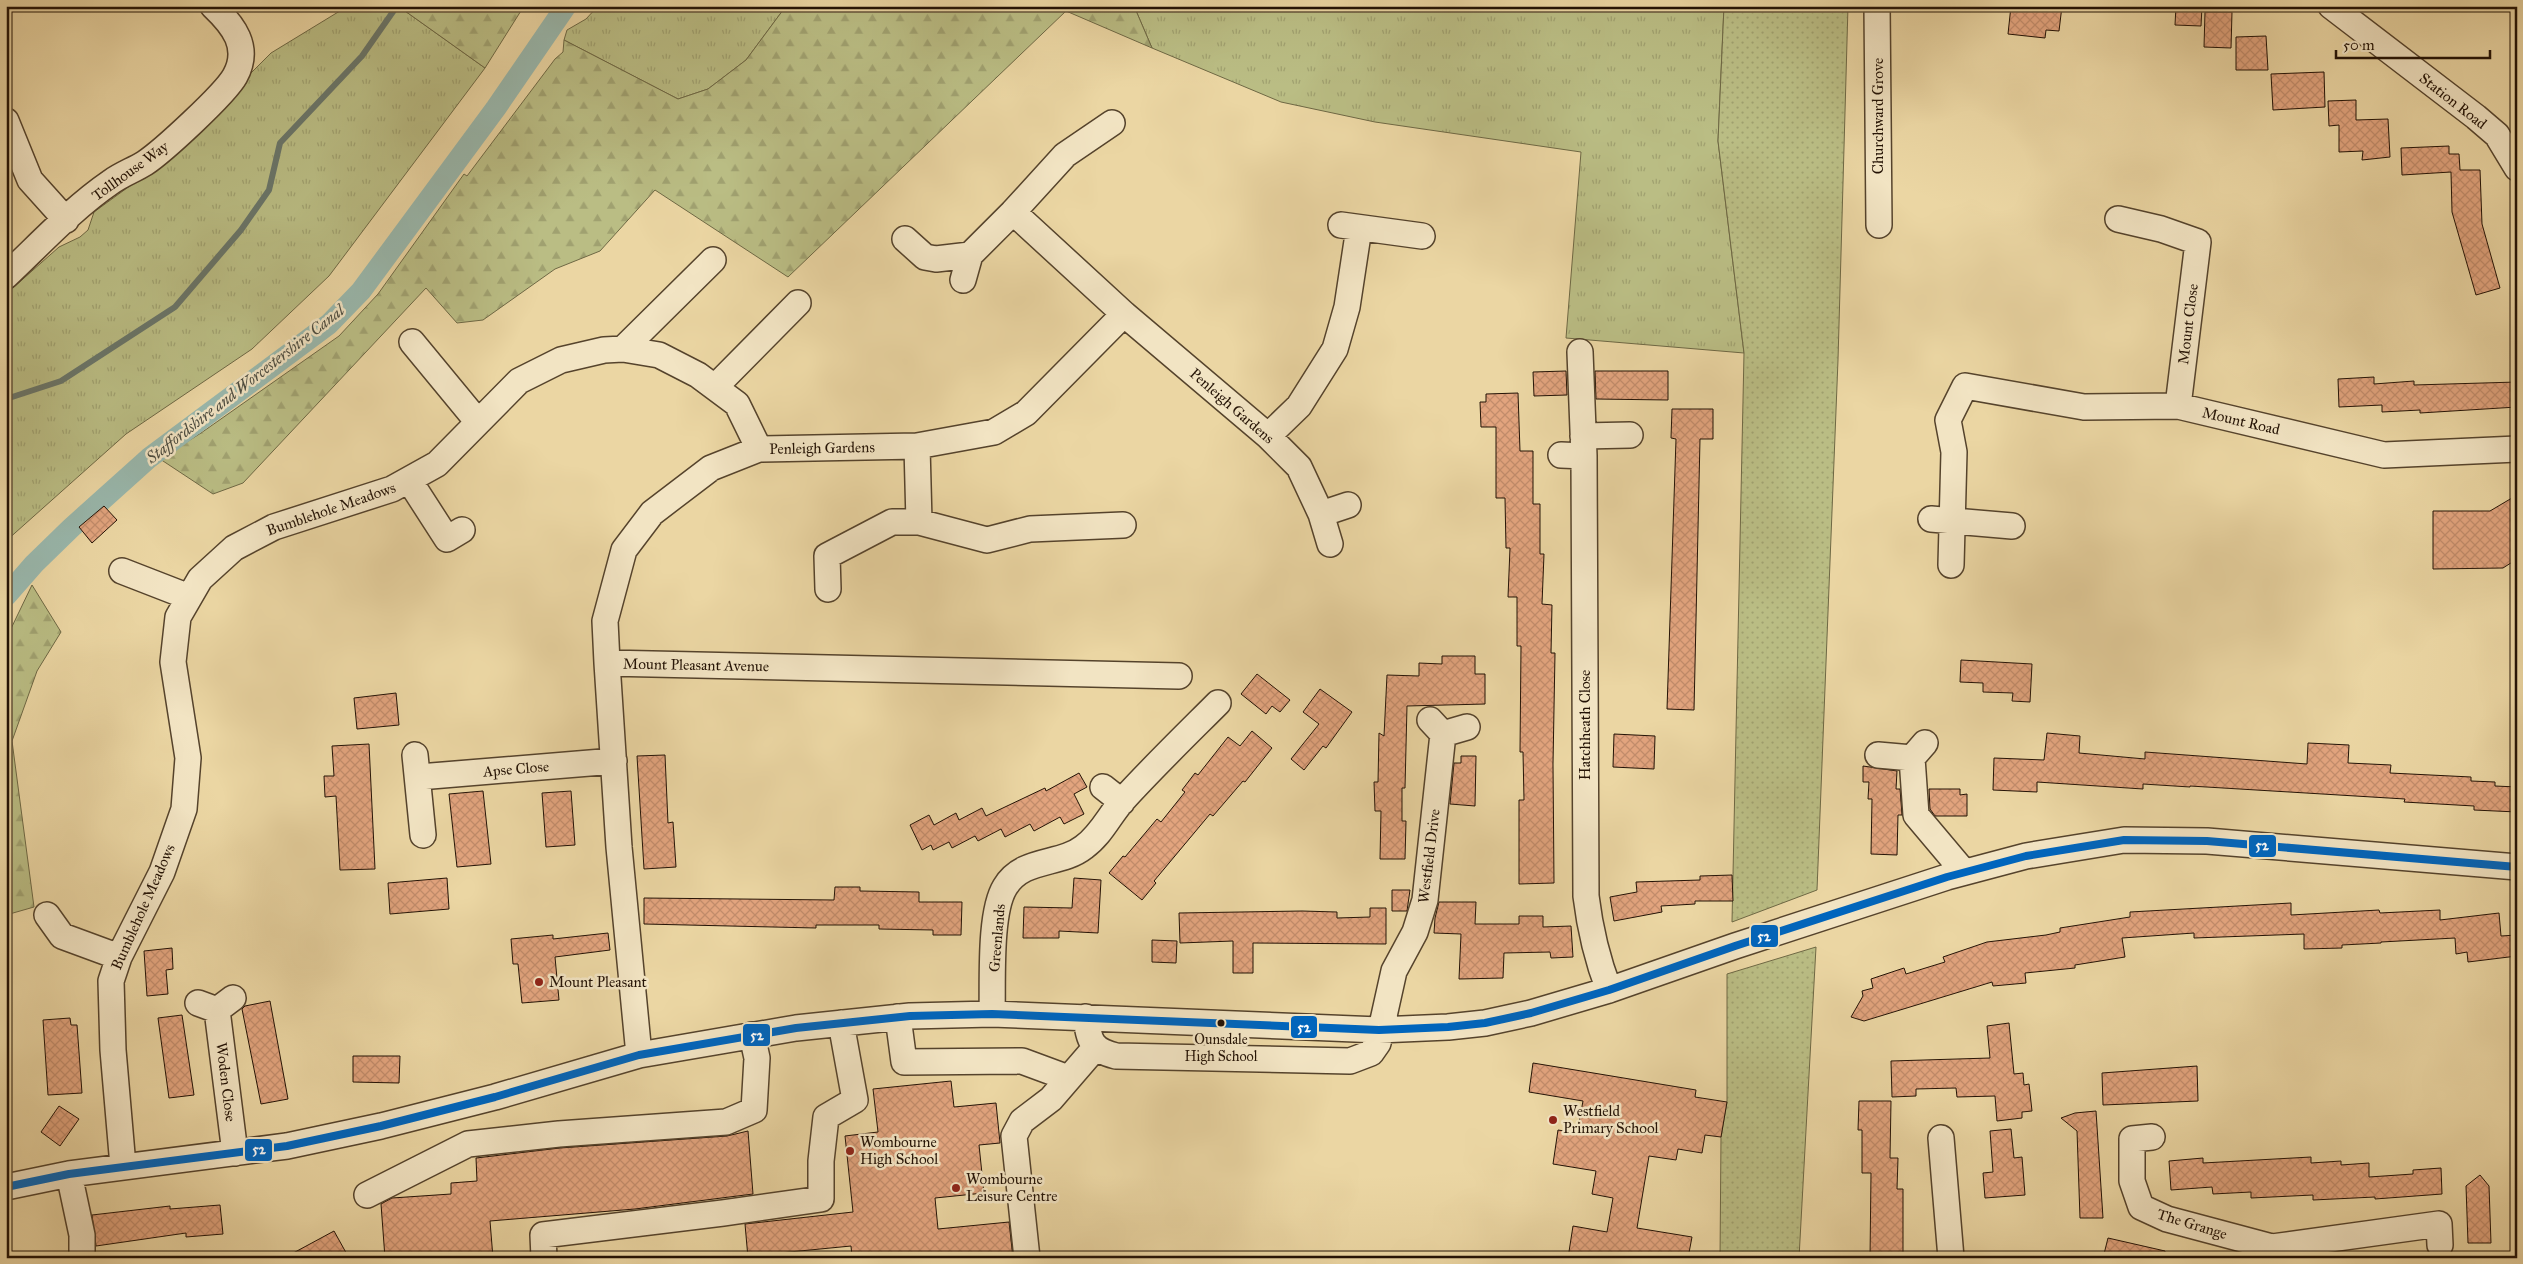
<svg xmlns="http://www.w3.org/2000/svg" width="2523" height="1264" font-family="'IM FELL Great Primer',serif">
<defs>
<pattern id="grass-tufts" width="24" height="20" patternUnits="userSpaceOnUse" patternTransform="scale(1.25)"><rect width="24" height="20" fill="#babd84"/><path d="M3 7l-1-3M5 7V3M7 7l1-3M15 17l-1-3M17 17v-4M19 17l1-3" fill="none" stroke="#a0a170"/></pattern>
<pattern id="forest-firs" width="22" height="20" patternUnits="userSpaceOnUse" patternTransform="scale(1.25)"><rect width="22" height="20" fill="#babd84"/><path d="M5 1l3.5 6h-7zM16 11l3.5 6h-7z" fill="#a0a170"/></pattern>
<pattern id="park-dots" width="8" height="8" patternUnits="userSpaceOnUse" patternTransform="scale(1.25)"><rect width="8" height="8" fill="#babd84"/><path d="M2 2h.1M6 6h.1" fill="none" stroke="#a0a170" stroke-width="1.8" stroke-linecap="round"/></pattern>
<pattern id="building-cross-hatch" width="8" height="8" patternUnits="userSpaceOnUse" patternTransform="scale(1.25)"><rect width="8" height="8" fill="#e2a47e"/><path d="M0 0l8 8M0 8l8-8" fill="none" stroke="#c28c6b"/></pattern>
</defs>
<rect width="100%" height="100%" fill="#ebd6a3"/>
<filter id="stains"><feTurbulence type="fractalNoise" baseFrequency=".004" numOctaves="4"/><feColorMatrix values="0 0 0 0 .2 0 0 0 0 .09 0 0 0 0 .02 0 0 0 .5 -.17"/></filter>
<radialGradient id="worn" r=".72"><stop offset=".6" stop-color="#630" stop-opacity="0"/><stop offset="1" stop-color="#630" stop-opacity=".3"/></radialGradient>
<path fill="url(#grass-tufts)" stroke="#6e6844" d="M 348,6 L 398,6 L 485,68 L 329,276 L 252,349 L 126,434 L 6,541 L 6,294 L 59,247 L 80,237 L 88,230 L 94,212 L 160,164 L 271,53 Z
M 598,6 L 786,6 L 746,60 L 708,89 L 678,99 L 564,40 L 567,30 L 586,19 Z
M 1134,6 L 1724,6 L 1718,141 L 1744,353 L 1566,338 L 1581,152 L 1375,122 L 1281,102 L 1152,48 Z"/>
<path fill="url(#forest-firs)" stroke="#6e6844" d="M 398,6 L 524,6 L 485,68 Z
M 786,6 L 1134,6 L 1152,48 L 1066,11 L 788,277 L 655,190 L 600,251 L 555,269 L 483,320 L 457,323 L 426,288 L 243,483 L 213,494 L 160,459 L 201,433 L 339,336 L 378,294 L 464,174 L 467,176 L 555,59 L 563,52 L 564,40 L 678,99 L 708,89 L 746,60 Z
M 32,585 L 61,632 L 37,671 L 12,741 L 34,907 L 6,915 L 6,639 Z"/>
<path fill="url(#park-dots)" stroke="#6e6844" d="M 1724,6 L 1848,6 L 1838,360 L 1817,890 L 1732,922 L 1744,353 L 1718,141 Z
M 1816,947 L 1799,1258 L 1720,1258 L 1721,1137 L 1727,1102 L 1727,974 Z"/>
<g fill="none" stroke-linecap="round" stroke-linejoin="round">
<path stroke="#6a766a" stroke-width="6" d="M 6,399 L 61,381 L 175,307 L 241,230 L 269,190 L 280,143 L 362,56 L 397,6"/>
<path stroke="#99b8ad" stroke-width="21" d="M 6,596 L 34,564 L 71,528 L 149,458 L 329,324 L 361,291 L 496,108 L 566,6"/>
</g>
<path fill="url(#building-cross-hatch)" stroke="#231205" d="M 2011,6 L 2062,6 L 2059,31 L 2046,30 L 2045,38 L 2008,34 Z
M 2176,6 L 2202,6 L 2201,26 L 2175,25 Z
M 2205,12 L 2232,12 L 2231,48 L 2204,47 Z
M 2266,36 L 2268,70 L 2236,70 L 2236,37 Z
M 2324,72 L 2325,107 L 2273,110 L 2271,74 Z
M 2356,100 L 2356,120 L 2388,119 L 2390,157 L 2362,160 L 2363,151 L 2339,152 L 2339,125 L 2329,126 L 2328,101 Z
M 2449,146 L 2449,154 L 2459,154 L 2460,170 L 2480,170 L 2482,224 L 2500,288 L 2476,295 L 2452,212 L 2451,172 L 2402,175 L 2401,148 Z
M 1566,371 L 1567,395 L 1534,396 L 1533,372 Z
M 1595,371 L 1668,371 L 1668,400 L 1596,399 Z
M 2374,377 L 2374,384 L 2414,381 L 2414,385 L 2517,382 L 2517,407 L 2420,413 L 2420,410 L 2382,412 L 2382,405 L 2339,407 L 2338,379 Z
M 1518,393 L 1520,451 L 1533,451 L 1533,504 L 1540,504 L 1540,554 L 1544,554 L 1542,604 L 1552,605 L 1551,653 L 1555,653 L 1553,764 L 1554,883 L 1519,884 L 1519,800 L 1524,800 L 1523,752 L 1520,752 L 1521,646 L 1517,646 L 1517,597 L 1508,597 L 1510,548 L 1506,548 L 1505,498 L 1496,498 L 1496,427 L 1481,427 L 1480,402 L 1486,402 L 1486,394 Z
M 1672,409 L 1713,409 L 1713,439 L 1700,439 L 1694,710 L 1667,709 L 1676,439 L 1671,438 Z
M 2517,495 L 2517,559 L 2503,568 L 2433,569 L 2433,511 L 2490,511 Z
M 104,506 L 117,520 L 92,543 L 79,527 Z
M 1442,656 L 1475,656 L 1475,674 L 1485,674 L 1485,704 L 1407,706 L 1405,788 L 1402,788 L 1402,821 L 1406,821 L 1405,859 L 1380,859 L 1381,811 L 1375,811 L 1374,782 L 1378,782 L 1379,733 L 1384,736 L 1387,675 L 1419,676 L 1419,663 L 1442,664 Z
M 1961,660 L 2032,664 L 2030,702 L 2012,701 L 2013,693 L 1983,692 L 1983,683 L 1960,682 Z
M 1257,674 L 1290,700 L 1280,712 L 1272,706 L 1266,714 L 1241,694 Z
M 1320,689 L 1352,712 L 1326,748 L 1323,746 L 1304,770 L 1291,759 L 1319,724 L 1303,712 Z
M 396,693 L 399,725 L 357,729 L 354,698 Z
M 1252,731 L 1272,748 L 1245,782 L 1243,781 L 1213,816 L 1210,814 L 1154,881 L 1156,883 L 1142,900 L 1109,873 L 1123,856 L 1125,857 L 1157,819 L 1161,822 L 1185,792 L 1182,790 L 1195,773 L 1198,775 L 1228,737 L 1240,746 Z
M 2047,733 L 2080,736 L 2079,753 L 2145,759 L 2145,752 L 2307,764 L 2308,743 L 2349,745 L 2348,763 L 2391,765 L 2390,773 L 2471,777 L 2471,781 L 2495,782 L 2495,786 L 2517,787 L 2517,812 L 2474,810 L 2474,806 L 2404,802 L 2405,799 L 2190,786 L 2190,787 L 2143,784 L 2143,789 L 2037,782 L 2037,792 L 1993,790 L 1994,758 L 2044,760 Z
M 1614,734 L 1655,736 L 1654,769 L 1613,767 Z
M 369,744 L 375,869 L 340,870 L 336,796 L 325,797 L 324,776 L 334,776 L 332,746 Z
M 665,755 L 668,823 L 673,822 L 676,867 L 644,869 L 637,756 Z
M 1461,756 L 1476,756 L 1475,806 L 1450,804 L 1454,763 L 1461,763 Z
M 1863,766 L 1897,771 L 1896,789 L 1900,789 L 1902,815 L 1898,815 L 1897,855 L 1871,854 L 1872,799 L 1868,799 L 1869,782 L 1863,782 Z
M 1079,773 L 1087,787 L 1074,794 L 1084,814 L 1064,824 L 1060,817 L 1034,831 L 1030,824 L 1005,837 L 1001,829 L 978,841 L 975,836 L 952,848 L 949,842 L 933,850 L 931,845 L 922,850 L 910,825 L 929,815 L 934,825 L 956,813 L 959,820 L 982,808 L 986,816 L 1045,788 L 1046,791 Z
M 1929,789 L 1960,789 L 1960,795 L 1967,794 L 1967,816 L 1935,816 L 1930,809 Z
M 483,791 L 491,864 L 457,867 L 449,794 Z
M 571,791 L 575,845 L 546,847 L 542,793 Z
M 1732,875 L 1733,901 L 1695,901 L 1695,904 L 1661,906 L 1662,912 L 1614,921 L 1610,897 L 1637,892 L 1636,882 L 1700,880 L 1700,876 Z
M 447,878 L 449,909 L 390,914 L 388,883 Z
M 1074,878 L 1101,880 L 1098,933 L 1059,931 L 1059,938 L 1023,938 L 1024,907 L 1072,908 Z
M 835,887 L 860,887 L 860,891 L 919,892 L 919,902 L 962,902 L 961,935 L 933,935 L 933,930 L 879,929 L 879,925 L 816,925 L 816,928 L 644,924 L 644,898 L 834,900 Z
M 1392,890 L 1410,890 L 1407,911 L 1392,911 Z
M 1439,902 L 1476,902 L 1475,924 L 1519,924 L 1519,916 L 1543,916 L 1543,927 L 1571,926 L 1573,957 L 1551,958 L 1550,952 L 1504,953 L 1503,978 L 1459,979 L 1461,934 L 1434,933 L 1435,918 Z
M 2291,903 L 2291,915 L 2379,910 L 2380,913 L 2440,910 L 2440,920 L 2499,913 L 2501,936 L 2517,935 L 2517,956 L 2468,962 L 2467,952 L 2456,954 L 2455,938 L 2381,942 L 2381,943 L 2342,945 L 2342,948 L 2304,949 L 2304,934 L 2194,938 L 2194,933 L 2122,938 L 2125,957 L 2075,965 L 2075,968 L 2025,973 L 2026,983 L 1993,986 L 1992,982 L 1864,1021 L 1851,1017 L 1863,996 L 1862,991 L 1873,988 L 1871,979 L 1904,968 L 1906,974 L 1945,962 L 1943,957 L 1987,942 L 2046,935 L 2060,932 L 2060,928 L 2130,917 L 2130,912 Z
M 1370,908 L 1386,908 L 1386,944 L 1253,943 L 1253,973 L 1233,973 L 1233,941 L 1180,943 L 1179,913 L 1302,911 L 1337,912 L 1337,918 L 1370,917 Z
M 608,933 L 610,950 L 555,957 L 559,1000 L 522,1003 L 518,964 L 513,964 L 511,939 L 553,935 L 553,939 Z
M 1152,940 L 1177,941 L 1176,963 L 1152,962 Z
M 172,948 L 173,969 L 166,970 L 168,994 L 147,996 L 144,951 Z
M 270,1001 L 288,1099 L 261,1104 L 242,1009 L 245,1006 Z
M 182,1015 L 194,1095 L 169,1098 L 158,1018 Z
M 70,1018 L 71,1025 L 77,1025 L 82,1093 L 48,1095 L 43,1020 Z
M 2009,1023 L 2014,1074 L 2023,1073 L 2024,1085 L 2029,1084 L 2032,1111 L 2022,1112 L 2022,1118 L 1997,1121 L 1995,1096 L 1957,1097 L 1956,1088 L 1916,1089 L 1916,1096 L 1892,1097 L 1891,1061 L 1990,1058 L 1987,1026 Z
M 353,1056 L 400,1056 L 399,1083 L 353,1082 Z
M 1533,1063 L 1696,1090 L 1695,1097 L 1727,1102 L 1721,1137 L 1705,1135 L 1702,1153 L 1678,1149 L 1676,1160 L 1649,1156 L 1637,1228 L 1692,1237 L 1688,1258 L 1568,1258 L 1573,1226 L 1607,1232 L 1613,1198 L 1592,1194 L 1596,1171 L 1553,1164 L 1558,1130 L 1577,1133 L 1583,1101 L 1529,1092 Z
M 2197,1066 L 2198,1101 L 2103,1105 L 2102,1073 Z
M 951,1081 L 954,1107 L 996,1103 L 1000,1143 L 979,1145 L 984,1193 L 935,1198 L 938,1229 L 1009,1222 L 1013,1258 L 852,1258 L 851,1246 L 779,1253 L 780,1258 L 748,1258 L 745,1224 L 853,1212 L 845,1136 L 878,1132 L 873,1089 Z
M 1859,1101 L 1891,1101 L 1890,1158 L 1898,1158 L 1897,1189 L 1903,1189 L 1903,1258 L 1870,1258 L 1871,1173 L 1862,1173 L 1862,1130 L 1858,1130 Z
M 59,1106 L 79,1119 L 60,1146 L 41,1132 Z
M 2096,1111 L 2103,1218 L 2080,1218 L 2077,1131 L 2061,1118 L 2075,1113 Z
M 2011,1129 L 2014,1158 L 2022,1157 L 2025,1195 L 1985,1198 L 1983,1173 L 1993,1172 L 1990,1131 Z
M 748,1131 L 753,1194 L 635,1209 L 490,1221 L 493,1258 L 385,1258 L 381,1204 L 392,1198 L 451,1194 L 451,1183 L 477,1181 L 476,1158 L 560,1148 L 727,1136 Z
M 2311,1157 L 2311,1163 L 2341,1161 L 2341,1165 L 2369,1163 L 2369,1177 L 2413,1174 L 2413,1170 L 2441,1168 L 2442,1194 L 2375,1199 L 2375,1197 L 2313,1200 L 2313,1195 L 2251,1198 L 2251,1192 L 2213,1194 L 2212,1187 L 2171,1190 L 2169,1161 L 2203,1158 L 2203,1163 Z
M 2480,1175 L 2489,1186 L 2491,1243 L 2468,1243 L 2466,1186 Z
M 220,1205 L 223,1234 L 186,1237 L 186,1233 L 96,1246 L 92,1215 L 170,1206 L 170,1209 Z
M 334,1231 L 349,1258 L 284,1258 Z
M 2108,1238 L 2165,1251 L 2165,1258 L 2103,1258 Z"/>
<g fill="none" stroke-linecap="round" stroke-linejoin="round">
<g stroke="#55432c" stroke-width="28">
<path id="minor" d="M 1877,6 L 1879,225
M 2331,6 L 2476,117 L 2497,135 L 2517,168
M 6,121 L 30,180 L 66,220
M 1013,212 L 1124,314 L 1268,436 L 1299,467 L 1321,514 L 1330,544
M 2118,219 L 2161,229 L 2198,242 L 2178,406
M 1341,225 L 1422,236
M 905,239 L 925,257 L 936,259 L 970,255 L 1013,212 L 1065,155 L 1112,123
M 6,276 C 40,244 73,208 111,182 C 122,174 134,170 145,163 C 163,151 225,94 235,76 C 251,47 233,25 213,6
M 963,280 L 970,255
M 412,342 L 478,422
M 623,349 L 713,260
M 1580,352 L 1584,456 L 1586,896 C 1590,929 1597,959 1609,990
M 716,386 L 798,303
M 1268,436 L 1299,406 L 1335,349 L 1347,307 L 1359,228
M 1583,436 L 1630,435
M 917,446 L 919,522
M 1561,455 L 1584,456
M 409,480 L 447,539 L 462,530
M 1321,514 L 1348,505
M 1931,519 L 2012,526
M 1951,565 L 1954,452 L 1948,420 L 1965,386 L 2084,407 L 2178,406 L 2384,455 L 2517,449
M 122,571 L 189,597
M 828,589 L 827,556 L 892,522 L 919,522 L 987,540 L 1030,529 L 1123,525
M 607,663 L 605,621 L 624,550 L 652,513 L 711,468 L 759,449 L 917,446 L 994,432 L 1026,413 L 1124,314
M 1430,720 L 1443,734 L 1467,727
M 415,755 L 423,835
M 1878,755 L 1912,758 L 1925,743
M 1912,758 L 1916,815 L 1964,872
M 419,777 L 614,761
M 1103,787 L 1122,802
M 47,915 L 62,936 L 119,957
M 198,1003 L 217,1010 L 233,998
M 217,1010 L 235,1153
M 992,1014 C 993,982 989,913 1005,887 C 1023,857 1060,866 1084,847 C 1101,835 1109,816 1123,800 C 1153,767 1186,735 1218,703
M 898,1017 L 904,1062 L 1022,1061 L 1068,1078
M 1086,1017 C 1089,1042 1092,1050 1116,1056 L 1350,1061 L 1371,1053 L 1378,1043 L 1394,971 L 1415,932 L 1425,900 L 1443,734
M 639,1055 L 619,847 L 607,663 L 1179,676
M 2152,1137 L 2132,1139 L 2132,1181 L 2141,1207 L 2167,1219 L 2272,1247 L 2439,1224 L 2440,1245
M 1941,1138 L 1951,1258
M 123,1166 L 113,1050 L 111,981 L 119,957 L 162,872 L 184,809 L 188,758 L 173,662 L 178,617 L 200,579 L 234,548 L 274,527 L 392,489 L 437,464 L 519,381 L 561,360 L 604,350 L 623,349 L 659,355 L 698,375 L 737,404 L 759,449
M 69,1174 L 82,1235 L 82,1258
M 6,1187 L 69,1174 L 287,1146 L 381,1126 L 495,1097 L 639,1055 L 796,1028 L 910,1016 L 992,1014 L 1379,1030 L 1448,1027 L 1485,1023 L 1531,1013 L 1609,990 L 1735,946 L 1947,877 L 2026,856 L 2124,840 L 2207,841 L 2517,867
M 367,1195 L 468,1144 L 559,1134 L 726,1122 L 754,1110 L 757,1058 L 752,1035
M 544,1258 L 543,1235 L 723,1213 L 821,1199 L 821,1161 L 826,1117 L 855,1100 L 841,1023
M 1027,1258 L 1014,1136 L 1022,1121 L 1051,1099 L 1095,1048"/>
</g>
<use href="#minor" stroke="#f2e4c3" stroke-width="25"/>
<g stroke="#f2e4c3" stroke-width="11">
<path id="bus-1" d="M 6,1187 L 69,1174 L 287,1146 L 381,1126 L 495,1097 L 639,1055 L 796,1028 L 910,1016 L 992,1014 L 1379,1030 L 1448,1027 L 1485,1023 L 1531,1013 L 1609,990 L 1735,946 L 1947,877 L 2026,856 L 2124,840 L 2207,841 L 2517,867"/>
</g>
<use href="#bus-1" stroke="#0065bd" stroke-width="8"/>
</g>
<g fill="#8f2418" stroke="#f2e4c3" stroke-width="2">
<circle cx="539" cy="982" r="5"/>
<circle cx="1553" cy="1120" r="5"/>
<circle cx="850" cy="1151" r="5"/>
<circle cx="956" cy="1188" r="5"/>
</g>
<circle fill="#231205" stroke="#f2e4c3" stroke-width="2" cx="1221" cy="1023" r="4.5"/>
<g text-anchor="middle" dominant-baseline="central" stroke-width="5" stroke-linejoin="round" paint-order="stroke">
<g font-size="14" fill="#231205" stroke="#f2e4c3">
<text x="1221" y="1039">Ounsdale<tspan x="1221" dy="17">High School</tspan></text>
</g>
<g font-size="15" fill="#231205" stroke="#f2e4c3">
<text transform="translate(2453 101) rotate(38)">Station Road</text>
<text transform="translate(1878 116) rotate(-90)">Churchward Grove</text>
<text transform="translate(130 171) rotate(-36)">Tollhouse Way</text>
<text transform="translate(2188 324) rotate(-83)">Mount Close</text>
<text transform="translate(1232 406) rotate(41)">Penleigh Gardens</text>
<text transform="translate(2241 421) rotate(13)">Mount Road</text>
<text transform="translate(822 448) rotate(-1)">Penleigh Gardens</text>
<text transform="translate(331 509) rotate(-19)">Bumblehole Meadows</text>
<text transform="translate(696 665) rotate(1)">Mount Pleasant Avenue</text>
<text transform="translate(1585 725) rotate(-90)">Hatchheath Close</text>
<text transform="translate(516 769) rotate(-5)">Apse Close</text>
<text transform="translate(1429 856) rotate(-83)">Westfield Drive</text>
<text transform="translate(143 907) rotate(-66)">Bumblehole Meadows</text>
<text transform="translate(997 938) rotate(-85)">Greenlands</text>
<text transform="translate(226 1082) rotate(83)">Woden Close</text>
<text transform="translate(2192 1224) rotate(17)">The Grange</text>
</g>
<g font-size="15" fill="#231205" stroke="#f2e4c3" text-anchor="start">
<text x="549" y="982">Mount Pleasant</text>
<text x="1563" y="1111">Westfield<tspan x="1563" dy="17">Primary School</tspan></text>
<text x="860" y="1142">Wombourne<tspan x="860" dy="17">High School</tspan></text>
<text x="966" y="1179">Wombourne<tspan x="966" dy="17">Leisure Centre</tspan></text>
</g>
<g font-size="16" font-style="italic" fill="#4c4c40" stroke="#f2e4c3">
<text transform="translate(245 384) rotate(-38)">Staffordshire and Worcestershire Canal</text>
</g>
</g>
<g stroke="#f2e4c3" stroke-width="2">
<rect x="2248" y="834" width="29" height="24" rx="5" fill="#0065bd"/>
<rect x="1750" y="924" width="29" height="24" rx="5" fill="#0065bd"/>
<rect x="1290" y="1015" width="28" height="24" rx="5" fill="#0065bd"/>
<rect x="742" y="1023" width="29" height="24" rx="5" fill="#0065bd"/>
<rect x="244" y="1138" width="29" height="24" rx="5" fill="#0065bd"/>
</g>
<g font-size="14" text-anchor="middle" font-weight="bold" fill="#fff">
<text x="2262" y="850">52</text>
<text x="1764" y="941">52</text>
<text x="1304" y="1032">52</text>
<text x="757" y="1040">52</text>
<text x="259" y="1154">52</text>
</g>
<rect width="2523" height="1264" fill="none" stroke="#ebd6a3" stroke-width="25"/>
<rect x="8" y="8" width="2508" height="1249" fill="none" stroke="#231205" stroke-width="2.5"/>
<rect x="12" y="12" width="2498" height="1239" fill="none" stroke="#231205"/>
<path d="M2336 50v8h154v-8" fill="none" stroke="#231205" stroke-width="2.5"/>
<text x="2343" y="50" font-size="15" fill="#231205" stroke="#f2e4c3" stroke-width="4" paint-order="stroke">50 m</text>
<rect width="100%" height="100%" filter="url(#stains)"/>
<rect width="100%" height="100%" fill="url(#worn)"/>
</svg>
